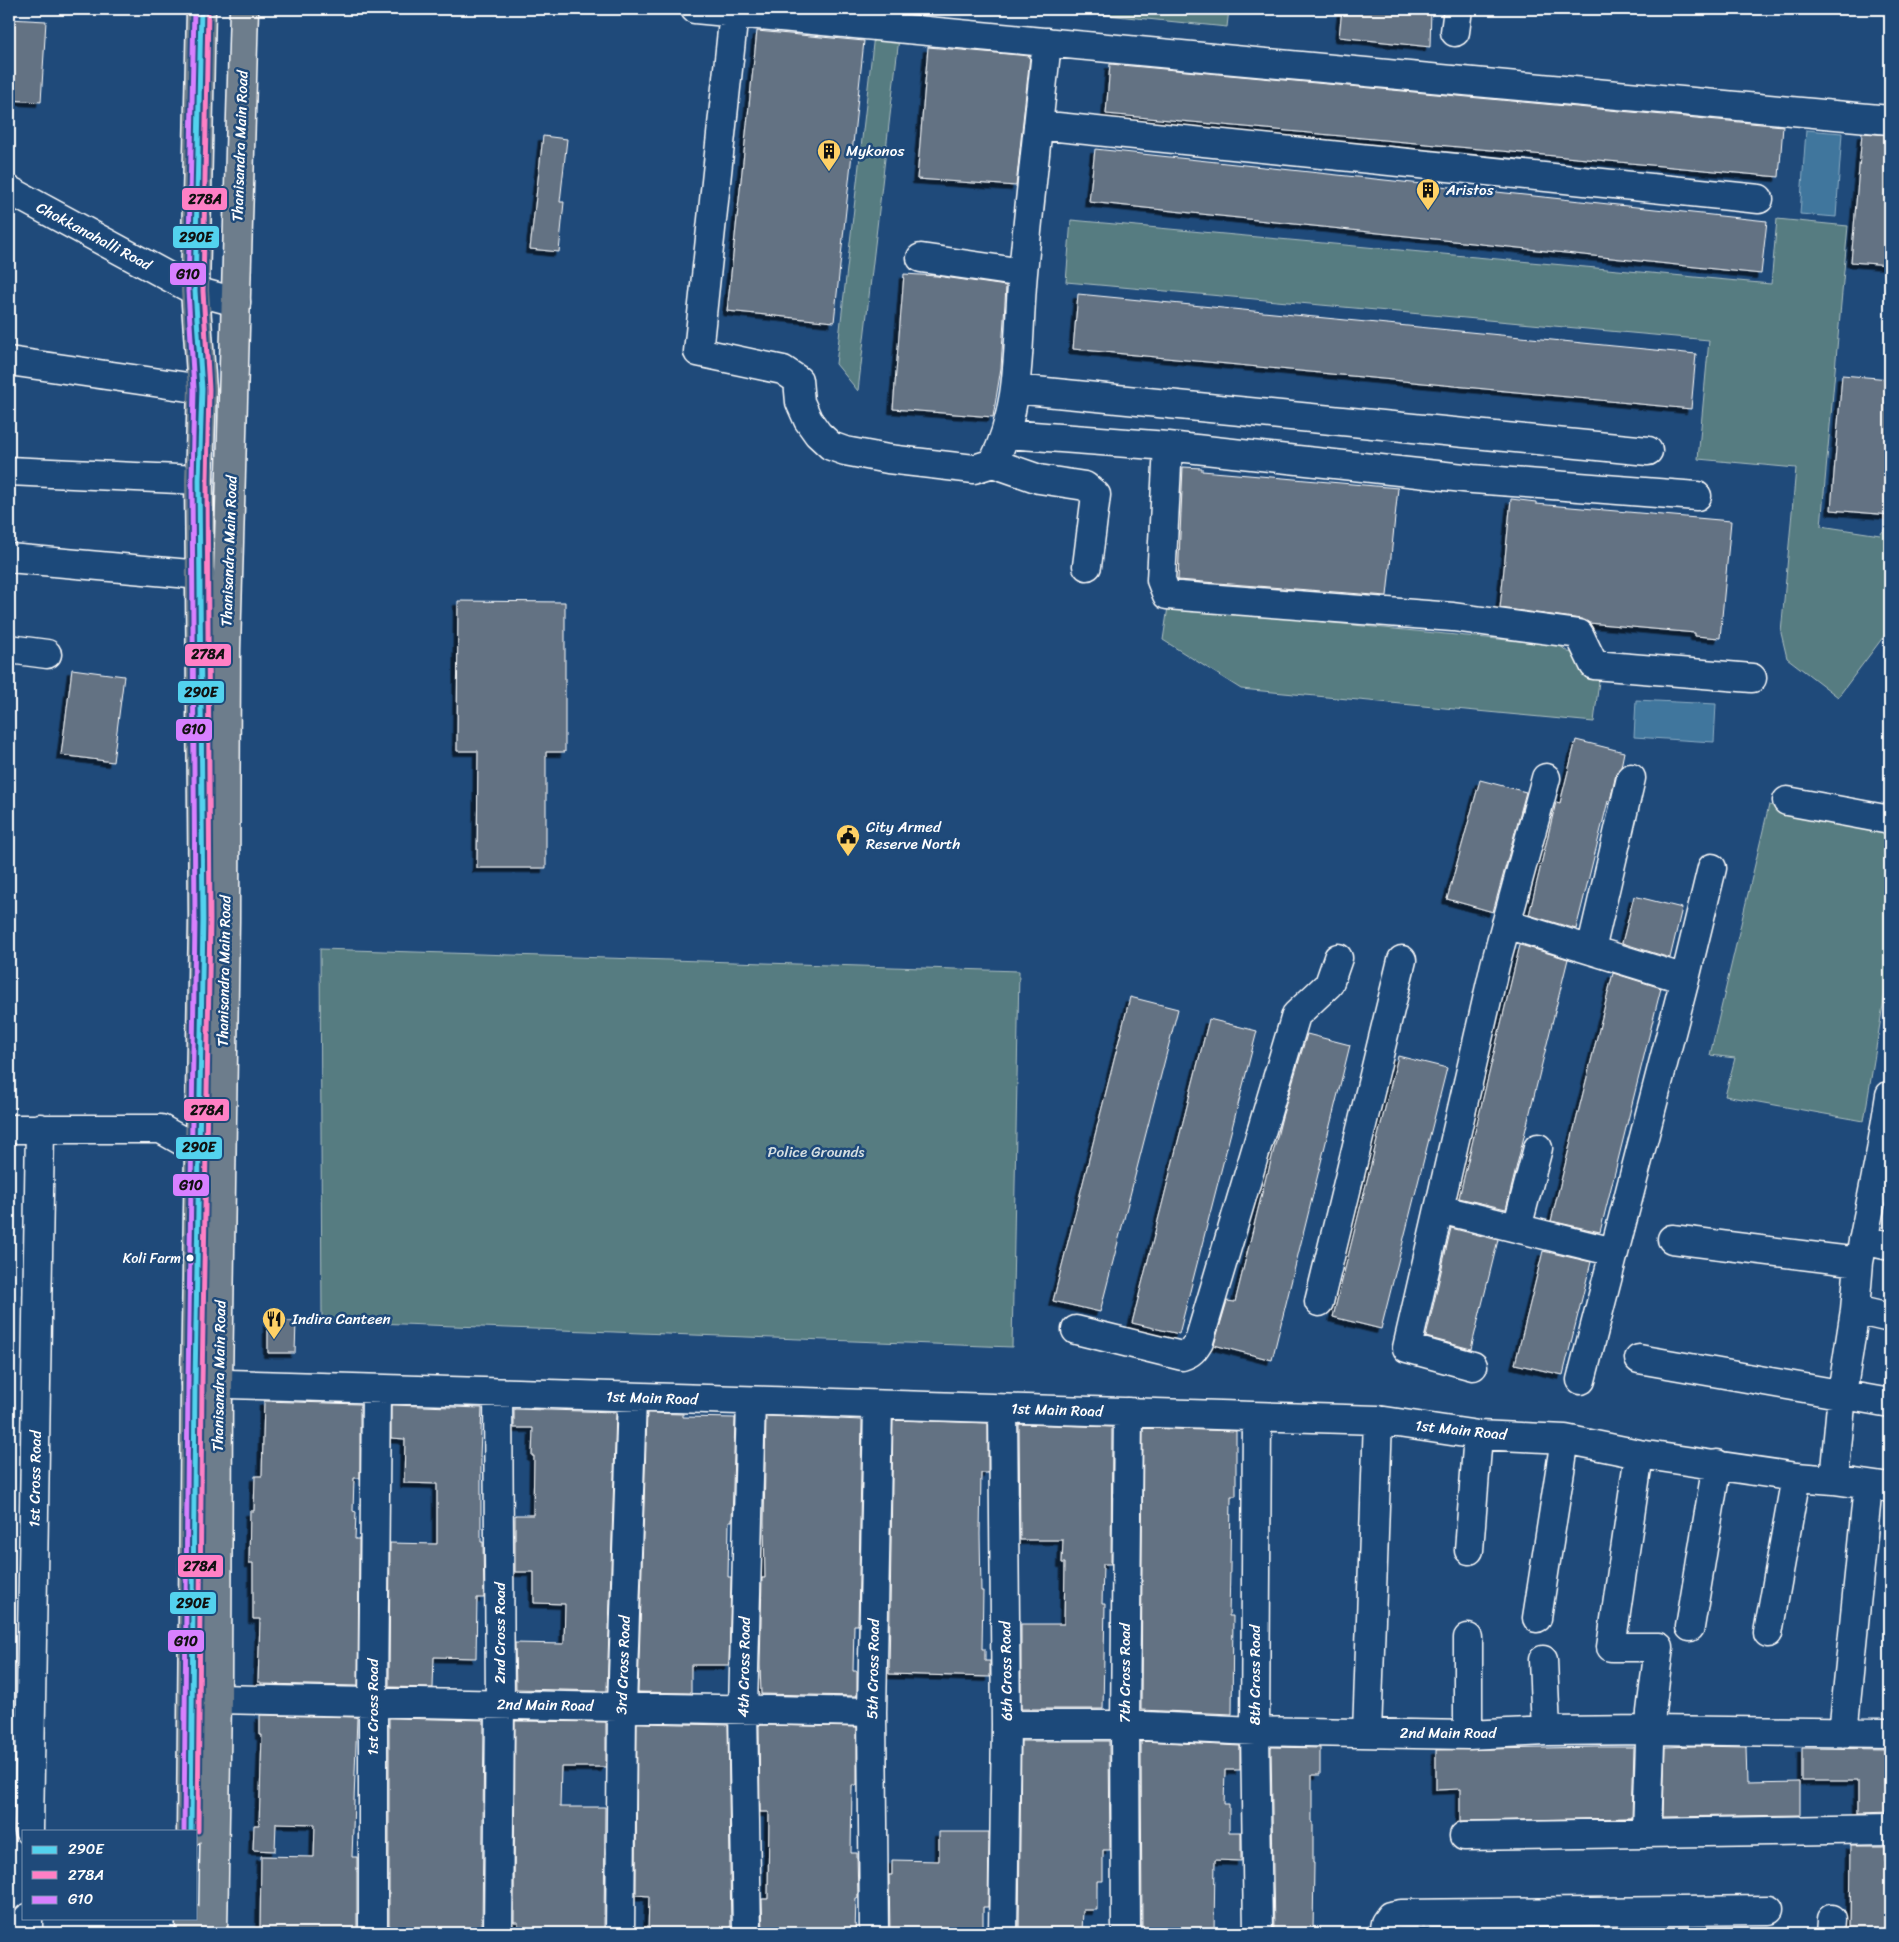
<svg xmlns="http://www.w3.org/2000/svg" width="1899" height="1942" font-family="Sriracha,sans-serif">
<defs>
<filter id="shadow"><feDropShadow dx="-4.5" dy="4.5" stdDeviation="0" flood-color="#0009"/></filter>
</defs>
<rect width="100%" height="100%" fill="#1f4a7a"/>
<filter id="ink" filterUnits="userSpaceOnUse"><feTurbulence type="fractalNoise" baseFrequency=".02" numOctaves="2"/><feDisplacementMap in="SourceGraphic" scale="10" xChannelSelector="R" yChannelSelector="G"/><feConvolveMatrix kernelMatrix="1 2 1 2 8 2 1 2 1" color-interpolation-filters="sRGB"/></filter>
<g filter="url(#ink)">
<path fill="#577c81" stroke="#abbec0" d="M 1046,9 L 1229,9 L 1227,27 Z
M 874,35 L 899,38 L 858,391 L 836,364 Z
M 1777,219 L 1848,226 L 1821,526 L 1880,535 L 1890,522 L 1890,628 L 1838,697 L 1787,658 L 1781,633 L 1796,468 L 1698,459 L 1709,340 L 1066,282 L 1071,220 L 1771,284 Z
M 1168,607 L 1559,645 L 1568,652 L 1602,656 L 1594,722 L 1241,689 L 1163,640 Z
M 1769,805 L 1890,829 L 1890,963 L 1864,1121 L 1725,1096 L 1735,1058 L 1710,1055 Z
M 320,949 L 1019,971 L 1012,1347 L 322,1321 Z"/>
<path fill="#40769d" stroke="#8cadc4" d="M 1806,130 L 1842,133 L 1836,217 L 1800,214 Z
M 1636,700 L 1716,704 L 1714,742 L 1634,737 Z"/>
<path fill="#647283" stroke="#fff" filter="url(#shadow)" d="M 1342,9 L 1401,11 L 1401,9 L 1431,9 L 1430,47 L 1339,37 Z
M 9,19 L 46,21 L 41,102 L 9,100 Z
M 757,31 L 864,41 L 834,322 L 727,311 Z
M 928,47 L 1030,56 L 1016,186 L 917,179 Z
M 1110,64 L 1783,126 L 1779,177 L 1106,114 Z
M 1862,133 L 1890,135 L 1890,265 L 1851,262 Z
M 543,136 L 567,139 L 560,202 L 564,202 L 559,252 L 530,249 Z
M 1095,149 L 1767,221 L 1761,274 L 1089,202 Z
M 904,274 L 937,276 L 1006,286 L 1001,368 L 993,417 L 893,409 Z
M 1078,294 L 1696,354 L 1691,409 L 1073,349 Z
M 1842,375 L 1890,379 L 1890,515 L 1831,510 Z
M 1183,467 L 1202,468 L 1202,471 L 1398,488 L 1387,596 L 1178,580 Z
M 1511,499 L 1536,502 L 1536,504 L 1731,521 L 1720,638 L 1695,636 L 1695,633 L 1589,623 L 1581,619 L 1500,608 Z
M 458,601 L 565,602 L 565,752 L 546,752 L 546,868 L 477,868 L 478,751 L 457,751 Z
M 72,669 L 124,676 L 113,762 L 61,755 Z
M 1576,740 L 1624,752 L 1621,767 L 1616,774 L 1610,801 L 1608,801 L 1576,929 L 1529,915 L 1556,802 L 1560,803 Z
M 1480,780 L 1526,792 L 1493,912 L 1447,899 Z
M 1634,896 L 1682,908 L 1670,958 L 1622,943 Z
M 1520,945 L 1568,959 L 1506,1209 L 1459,1198 Z
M 1613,973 L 1661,988 L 1600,1232 L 1551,1221 Z
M 1130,997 L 1178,1009 L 1100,1312 L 1053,1301 Z
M 1209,1019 L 1257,1031 L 1179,1334 L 1132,1323 Z
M 1307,1034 L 1350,1045 L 1272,1360 L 1214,1345 L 1227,1301 L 1235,1302 L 1267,1173 L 1268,1173 L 1282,1117 Z
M 1398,1056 L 1447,1068 L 1381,1329 L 1333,1317 Z
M 1451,1228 L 1498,1240 L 1471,1349 L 1426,1337 Z
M 1543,1251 L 1591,1262 L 1563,1375 L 1515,1364 Z
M 268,1321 L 296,1321 L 295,1353 L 268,1353 Z
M 264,1401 L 360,1404 L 360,1478 L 354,1478 L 353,1511 L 356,1512 L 355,1539 L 359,1539 L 358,1686 L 261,1684 L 261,1682 L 258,1682 L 260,1619 L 253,1619 L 253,1563 L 249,1563 L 250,1511 L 254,1511 L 255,1476 L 262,1476 Z
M 391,1405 L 482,1408 L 480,1457 L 481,1457 L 481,1542 L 483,1542 L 484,1598 L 477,1598 L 476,1658 L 434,1657 L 433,1688 L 389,1687 L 390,1543 L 437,1544 L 437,1484 L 404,1483 L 405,1439 L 391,1438 Z
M 514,1409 L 616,1412 L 607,1691 L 516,1689 L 515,1643 L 564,1644 L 565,1604 L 534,1603 L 534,1572 L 515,1572 L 515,1515 L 533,1515 L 534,1456 L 532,1456 L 533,1428 L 514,1428 Z
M 647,1413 L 683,1414 L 683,1417 L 735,1418 L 732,1521 L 729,1521 L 728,1577 L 731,1577 L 729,1665 L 691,1665 L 691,1693 L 638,1692 Z
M 766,1416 L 862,1420 L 858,1625 L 854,1625 L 853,1671 L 857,1671 L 857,1696 L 761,1694 L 760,1665 L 762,1578 L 765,1578 L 764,1522 Z
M 893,1420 L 988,1423 L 988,1473 L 981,1473 L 980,1534 L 981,1591 L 983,1591 L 982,1649 L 985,1649 L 985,1661 L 990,1661 L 990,1677 L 889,1674 Z
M 1019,1424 L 1112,1427 L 1111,1564 L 1103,1564 L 1102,1604 L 1105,1604 L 1103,1709 L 1021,1709 L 1021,1624 L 1064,1624 L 1065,1563 L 1062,1563 L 1063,1540 L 1020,1540 Z
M 1143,1428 L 1236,1431 L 1236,1496 L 1231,1496 L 1230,1568 L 1229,1616 L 1233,1616 L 1232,1714 L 1141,1710 Z
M 260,1715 L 357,1717 L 352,1857 L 357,1857 L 357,1933 L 260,1933 L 261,1856 L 314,1857 L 315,1824 L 276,1823 L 275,1851 L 253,1850 L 254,1825 L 259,1825 L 262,1735 L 260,1735 Z
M 389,1718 L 484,1720 L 482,1933 L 389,1933 Z
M 515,1721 L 606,1722 L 606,1767 L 561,1767 L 560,1807 L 605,1807 L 604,1933 L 518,1933 L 518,1922 L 514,1922 Z
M 637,1723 L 728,1725 L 731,1933 L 648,1933 L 649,1896 L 636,1895 Z
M 759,1725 L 857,1727 L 857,1785 L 852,1785 L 851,1853 L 857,1853 L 858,1898 L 856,1898 L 855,1933 L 763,1933 L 762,1899 L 768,1899 L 769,1812 L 760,1812 Z
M 1021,1741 L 1109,1741 L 1110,1850 L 1103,1850 L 1103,1881 L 1097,1881 L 1097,1910 L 1083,1910 L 1082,1933 L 1019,1933 Z
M 1141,1741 L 1240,1746 L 1240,1770 L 1225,1770 L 1224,1804 L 1229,1804 L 1229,1832 L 1241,1832 L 1241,1861 L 1215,1860 L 1214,1933 L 1142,1933 Z
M 1696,1746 L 1746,1747 L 1747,1783 L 1800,1782 L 1800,1815 L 1663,1817 L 1665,1747 Z
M 1271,1747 L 1320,1748 L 1320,1775 L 1312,1775 L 1312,1822 L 1313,1822 L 1313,1863 L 1314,1863 L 1313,1933 L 1274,1933 Z
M 1599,1747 L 1634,1747 L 1632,1818 L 1460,1821 L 1460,1789 L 1436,1790 L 1436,1750 Z
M 1802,1748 L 1890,1749 L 1890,1813 L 1858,1814 L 1858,1781 L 1802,1781 Z
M 939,1832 L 989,1832 L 988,1907 L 983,1907 L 983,1933 L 890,1933 L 889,1875 L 892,1875 L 892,1860 L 939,1861 Z
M 1851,1845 L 1884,1845 L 1884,1862 L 1890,1862 L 1890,1933 L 1850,1933 Z"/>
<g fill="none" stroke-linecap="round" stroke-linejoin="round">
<g stroke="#fff" stroke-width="31">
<path id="minor" d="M 695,9 L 1213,58 L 1890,120
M 734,12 L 698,352 L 783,370 L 798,380 L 800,402 L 808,420 L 818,434 L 831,446 L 845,451 L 888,459 L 974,469 L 993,463 C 1023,406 1017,335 1023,273 C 1030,196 1039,119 1047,42
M 1455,32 L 1458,9
M 1038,125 L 1759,199
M 9,190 L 195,291 L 236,302
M 921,258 L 1023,273
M 9,361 L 202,389
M 1015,389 L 1648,451
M 1006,434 L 1168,446 L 1161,580 L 1167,595 L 1453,617 L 1579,634 L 1594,665 L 1752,678
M 1168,446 L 1473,479 L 1697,496
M 993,463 L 1039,479 L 1085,486 L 1096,495 L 1087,566
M 9,471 L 199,480
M 9,558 L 201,575
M 9,649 L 47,654
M 1787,801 L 1890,820
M 1506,924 L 1685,979
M 1591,950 L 1631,778
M 9,1129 L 161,1129 L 198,1150
M 1439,1209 L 1614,1252
M 1517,1228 L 1538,1148
M 1672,1239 L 1859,1262
M 1863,1240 L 1890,1246
M 1319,1302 L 1402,960
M 1855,1310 L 1890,1318
M 1076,1330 L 1182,1356 C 1192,1353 1194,1349 1199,1341 L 1296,1015 L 1329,984 L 1338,958
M 1639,1359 L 1890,1403
M 1473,1366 L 1407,1348 L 1495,965 L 1546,778
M 1581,1380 L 1685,979 L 1712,868
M 195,1383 L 1378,1420 L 1478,1435 L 1565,1439 L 1639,1454 L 1796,1477 L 1834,1480 L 1890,1488
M 1003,1409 L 1006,1725 L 1003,1933
M 1257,1417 L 1255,1731 L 1258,1933
M 1639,1454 L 1611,1647 L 1659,1647 L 1651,1712 L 1647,1833
M 1834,1480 L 1842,1394 L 1855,1310 L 1859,1262 L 1881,1151 L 1890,1095
M 1469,1550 L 1478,1435
M 1537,1618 L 1565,1439
M 1690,1627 L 1717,1464
M 1768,1633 L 1796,1477
M 1468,1638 L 1468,1735
M 1543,1660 L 1546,1731
M 217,1699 L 872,1712
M 1006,1725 L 1125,1725 L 1255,1731 L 1468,1735 L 1546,1731 L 1650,1730 L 1890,1733
M 1367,1733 L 1378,1420
M 1843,1733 L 1868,1486
M 29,1831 L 40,1128
M 1464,1836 L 1890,1829
M 28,1933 L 28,1918
M 373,1933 L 373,1702 L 376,1390
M 498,1933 L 500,1704 L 498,1393
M 620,1933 L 622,1707 L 632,1398
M 747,1933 L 743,1709 L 751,1401
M 874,1933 L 872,1712 L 878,1405
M 1126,1933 L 1125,1725 L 1128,1412
M 1383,1933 L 1385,1923 L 1390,1916 L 1401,1914 L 1769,1910
M 1831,1933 L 1832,1919"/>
</g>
<g stroke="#fff" stroke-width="31">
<path id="major" d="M 191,1831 L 195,1383 L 203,920 L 199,480 L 202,389 L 195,291 L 201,9
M 190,1933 L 190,1918
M 213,1933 L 217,1699 L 218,1385 L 225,920 L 226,649 L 244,9"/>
</g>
<use href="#minor" stroke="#1f4a7a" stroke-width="28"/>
<use href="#major" stroke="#6d7d8c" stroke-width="28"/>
<g stroke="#1f4a7a" stroke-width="9">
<path id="bus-1" d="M 191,1831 L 195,1383 L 203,920 L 199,480 L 202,389 L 195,291 L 201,9"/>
</g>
<g stroke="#1f4a7a" stroke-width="9">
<path id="bus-2" d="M 198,1831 L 202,1383 L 210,920 L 207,480 L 209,389 L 203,291 L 208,9"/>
</g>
<g stroke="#1f4a7a" stroke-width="9">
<path id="bus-3" d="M 184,1831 L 188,1383 L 195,920 L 192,480 L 194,389 L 188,291 L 194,9"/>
</g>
<use href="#bus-1" stroke="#53d2ee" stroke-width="5"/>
<use href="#bus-2" stroke="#ff80c5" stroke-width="5"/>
<use href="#bus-3" stroke="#d880ff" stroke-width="5"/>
</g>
</g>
<defs>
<g id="building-pin" transform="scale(1.25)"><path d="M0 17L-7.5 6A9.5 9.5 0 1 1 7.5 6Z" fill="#ffd166" stroke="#1f4a7a"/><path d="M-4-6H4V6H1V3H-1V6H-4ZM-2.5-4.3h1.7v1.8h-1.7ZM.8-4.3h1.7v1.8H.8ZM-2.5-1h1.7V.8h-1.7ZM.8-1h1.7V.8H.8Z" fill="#111"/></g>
<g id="civic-pin" transform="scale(1.25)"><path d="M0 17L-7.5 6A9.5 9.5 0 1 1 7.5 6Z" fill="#ffd166" stroke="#1f4a7a"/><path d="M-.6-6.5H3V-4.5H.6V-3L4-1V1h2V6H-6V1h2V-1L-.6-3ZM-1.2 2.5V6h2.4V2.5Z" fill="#111"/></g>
<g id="restaurant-pin" transform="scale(1.25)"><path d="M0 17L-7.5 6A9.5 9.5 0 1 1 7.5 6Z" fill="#ffd166" stroke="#1f4a7a"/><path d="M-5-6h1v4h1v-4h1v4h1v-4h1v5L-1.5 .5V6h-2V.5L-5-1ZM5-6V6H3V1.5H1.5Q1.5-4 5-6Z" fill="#111"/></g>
</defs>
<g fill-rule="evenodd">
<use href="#building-pin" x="829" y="151"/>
<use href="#building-pin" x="1428" y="190"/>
<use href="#civic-pin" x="848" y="836"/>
<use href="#restaurant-pin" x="274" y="1319"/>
</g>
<circle fill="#fff" stroke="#1f4a7a" stroke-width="2" cx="190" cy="1258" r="4.5"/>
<g text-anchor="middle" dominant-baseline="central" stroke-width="5" stroke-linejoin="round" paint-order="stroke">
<g font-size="14" fill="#fff" stroke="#1f4a7a" text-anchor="end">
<text x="181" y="1258">Koli Farm</text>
</g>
<g font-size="15" fill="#fff" stroke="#1f4a7a">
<text transform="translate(240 146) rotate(-88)">Thanisandra Main Road</text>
<text transform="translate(94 236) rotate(28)">Chokkanahalli Road</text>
<text transform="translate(229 551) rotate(-88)">Thanisandra Main Road</text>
<text transform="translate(224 971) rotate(-89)">Thanisandra Main Road</text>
<text transform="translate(219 1376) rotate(-89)">Thanisandra Main Road</text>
<text transform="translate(652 1398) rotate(2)">1st Main Road</text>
<text transform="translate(1057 1410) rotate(2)">1st Main Road</text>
<text transform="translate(1461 1430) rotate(6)">1st Main Road</text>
<text transform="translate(35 1479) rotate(-89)">1st Cross Road</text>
<text transform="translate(500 1633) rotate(-90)">2nd Cross Road</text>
<text transform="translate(623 1665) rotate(-88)">3rd Cross Road</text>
<text transform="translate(744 1667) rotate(-89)">4th Cross Road</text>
<text transform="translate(873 1669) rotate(-89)">5th Cross Road</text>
<text transform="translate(1006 1671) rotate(-91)">6th Cross Road</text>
<text transform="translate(1125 1673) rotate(-90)">7th Cross Road</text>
<text transform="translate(1255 1675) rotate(-90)">8th Cross Road</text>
<text transform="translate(545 1705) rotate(1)">2nd Main Road</text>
<text transform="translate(373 1707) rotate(-90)">1st Cross Road</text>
<text x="1448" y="1733">2nd Main Road</text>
</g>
<g font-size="15" fill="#fff" stroke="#1f4a7a" text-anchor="start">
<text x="846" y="151">Mykonos</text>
<text x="1446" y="190">Aristos</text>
<text x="866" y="827">City Armed<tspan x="866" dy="17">Reserve North</tspan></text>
<text x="292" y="1319">Indira Canteen</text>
</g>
<g font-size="15" fill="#d5dee0" stroke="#1f4a7a">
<text x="816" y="1152">Police Grounds</text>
</g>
</g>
<g stroke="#1f4a7a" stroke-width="2">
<rect x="181" y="187" width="47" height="24" rx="5" fill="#ff80c5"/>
<rect x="172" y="225" width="48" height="24" rx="5" fill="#53d2ee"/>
<rect x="169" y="262" width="38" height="24" rx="5" fill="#d880ff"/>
<rect x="184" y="643" width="48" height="24" rx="5" fill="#ff80c5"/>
<rect x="177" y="680" width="48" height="24" rx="5" fill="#53d2ee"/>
<rect x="175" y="718" width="38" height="24" rx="5" fill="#d880ff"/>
<rect x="183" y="1098" width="47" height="24" rx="5" fill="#ff80c5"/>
<rect x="175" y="1136" width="48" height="24" rx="5" fill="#53d2ee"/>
<rect x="172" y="1173" width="38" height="24" rx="5" fill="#d880ff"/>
<rect x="177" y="1554" width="47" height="24" rx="5" fill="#ff80c5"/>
<rect x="169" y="1591" width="48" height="24" rx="5" fill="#53d2ee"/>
<rect x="167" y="1629" width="38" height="24" rx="5" fill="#d880ff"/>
</g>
<g font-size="14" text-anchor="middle" font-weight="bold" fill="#111">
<text x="205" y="204">278A</text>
<text x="196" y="242">290E</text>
<text x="188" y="279">G10</text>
<text x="208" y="659">278A</text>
<text x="201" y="697">290E</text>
<text x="194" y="734">G10</text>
<text x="207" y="1115">278A</text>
<text x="199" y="1152">290E</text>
<text x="191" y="1190">G10</text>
<text x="200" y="1571">278A</text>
<text x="193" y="1608">290E</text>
<text x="186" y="1646">G10</text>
</g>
<rect width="1899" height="1942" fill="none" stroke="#1f4a7a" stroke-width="30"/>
<rect x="15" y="15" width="1869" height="1912" fill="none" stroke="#fff" stroke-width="2" filter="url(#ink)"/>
<rect x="22" y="1830" width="175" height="90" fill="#1f4a7a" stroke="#7992af"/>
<rect x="32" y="1846" width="25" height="8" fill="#53d2ee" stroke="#7992af"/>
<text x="68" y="1854" font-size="15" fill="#ffffff">290E</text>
<rect x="32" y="1871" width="25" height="8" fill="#ff80c5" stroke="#7992af"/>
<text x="68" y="1880" font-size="15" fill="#ffffff">278A</text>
<rect x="32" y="1896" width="25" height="8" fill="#d880ff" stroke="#7992af"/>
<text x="68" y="1904" font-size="15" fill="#ffffff">G10</text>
</svg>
